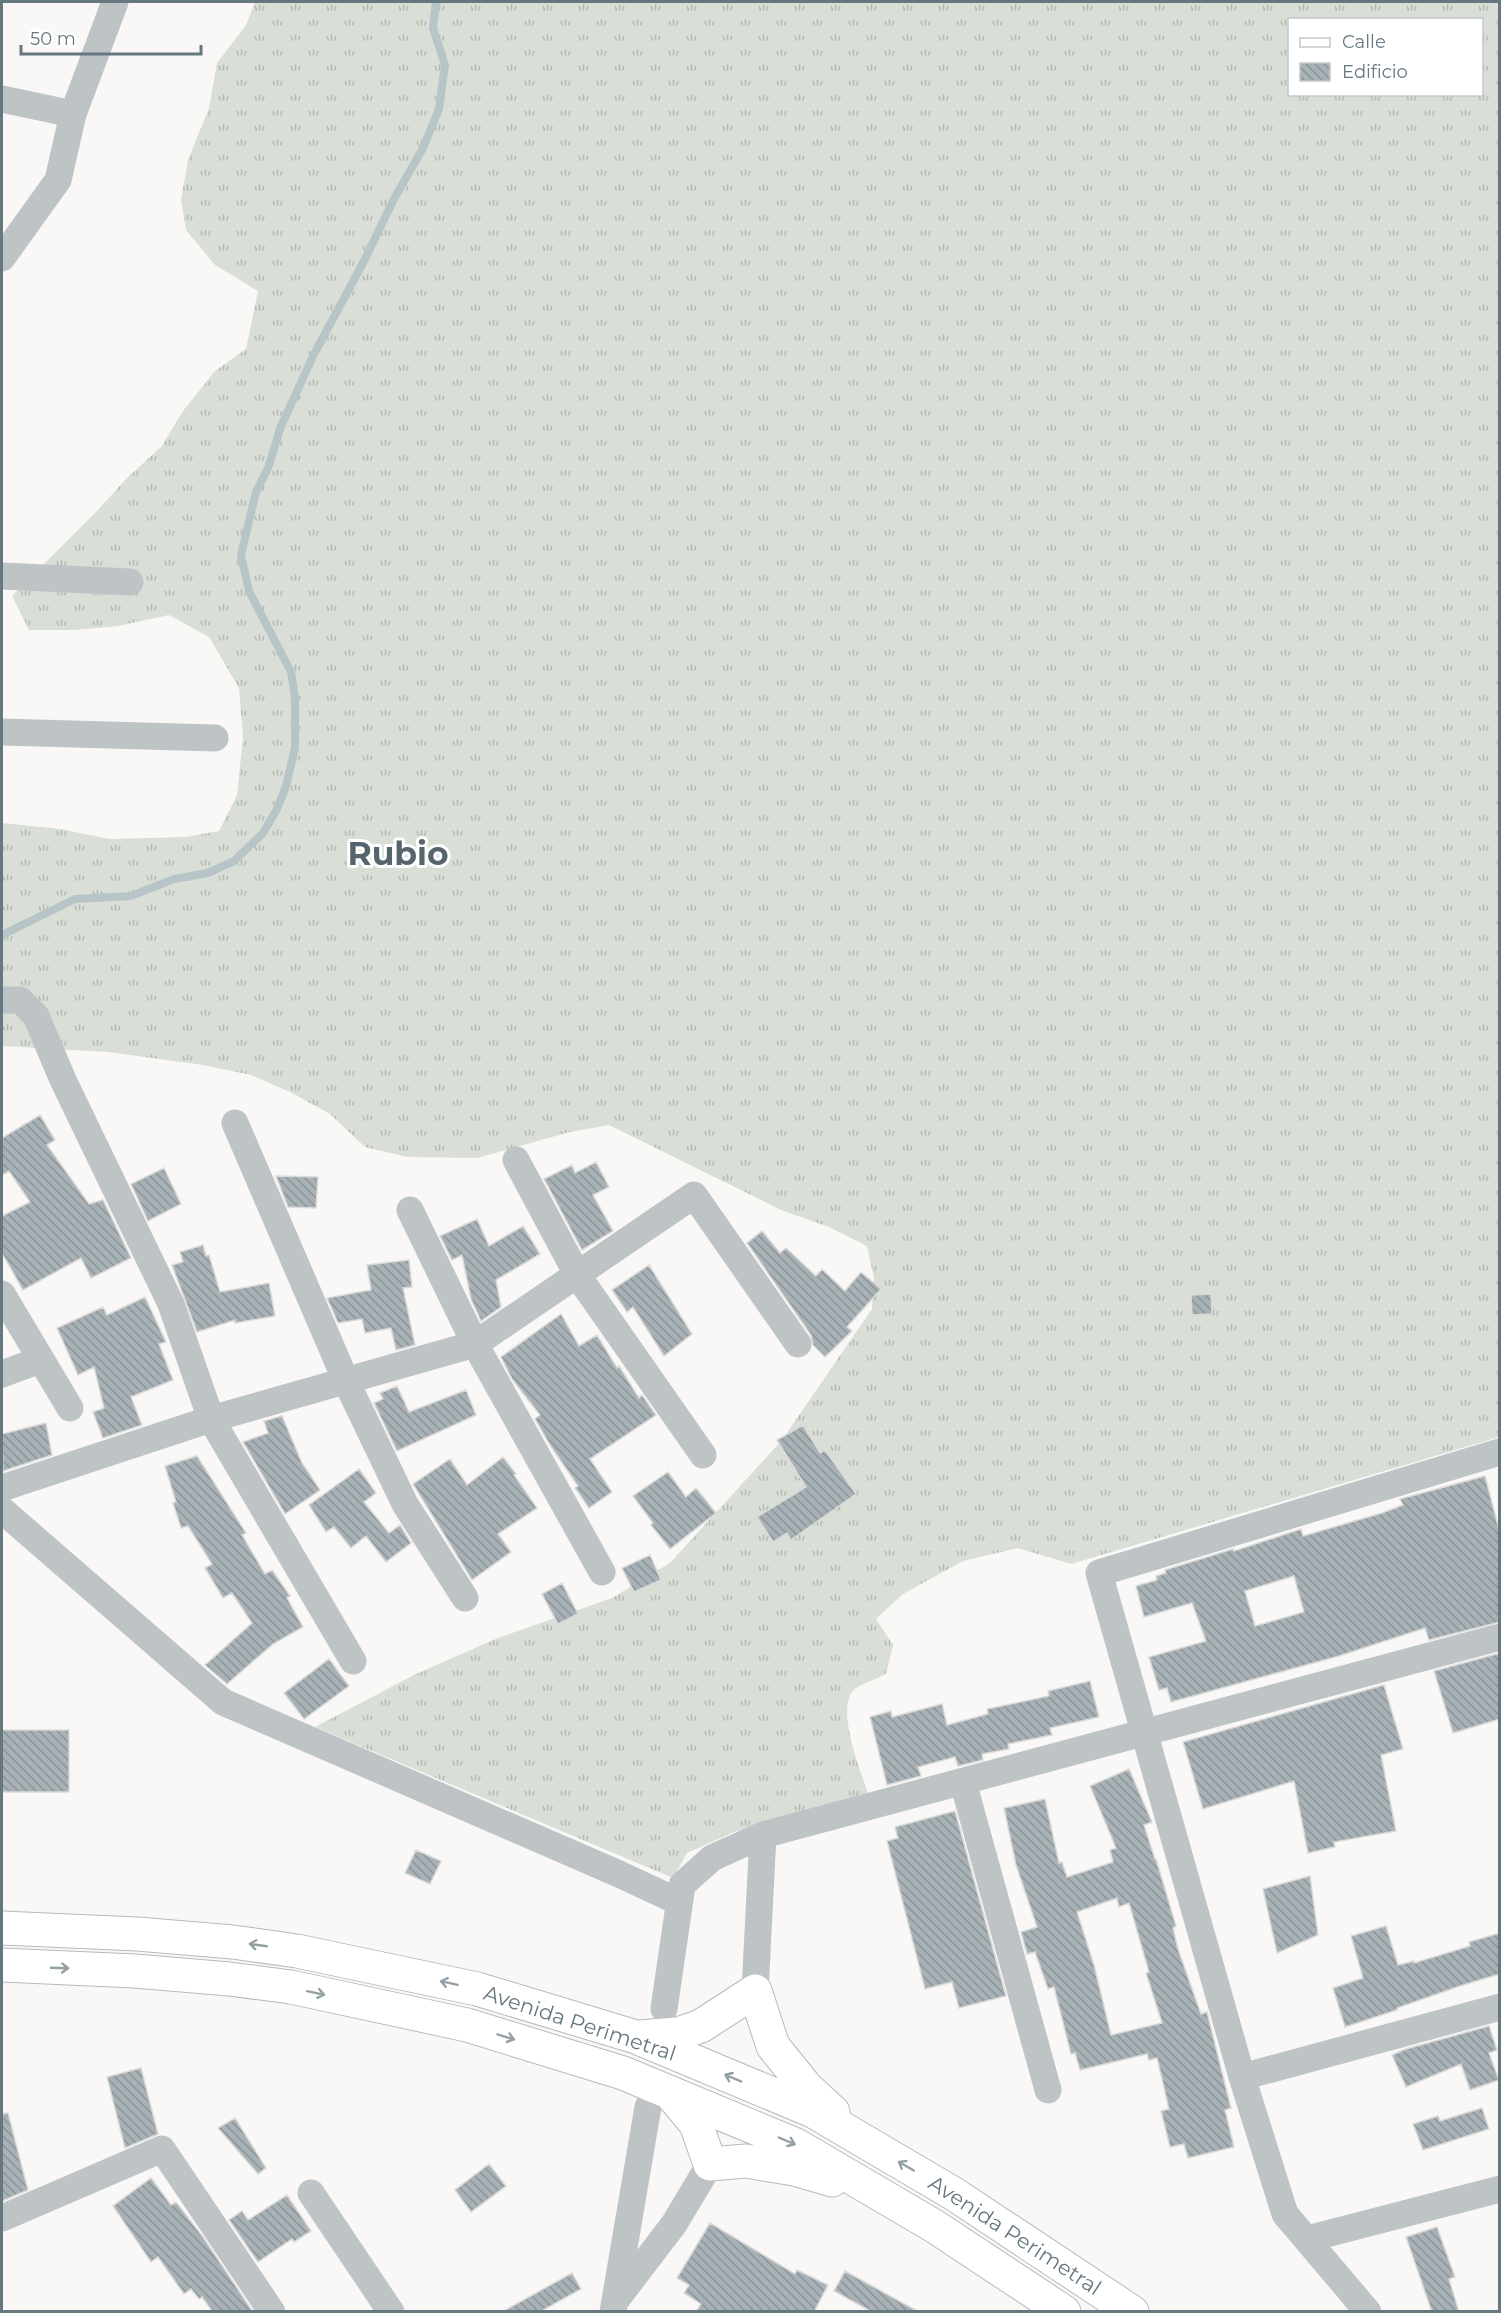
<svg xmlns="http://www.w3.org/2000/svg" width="1501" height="2313" font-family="Montserrat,sans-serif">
<defs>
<pattern id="grass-tufts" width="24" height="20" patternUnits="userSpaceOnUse" patternTransform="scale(1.5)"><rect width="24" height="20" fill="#d9ded6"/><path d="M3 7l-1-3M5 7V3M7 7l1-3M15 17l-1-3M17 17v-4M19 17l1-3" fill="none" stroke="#b4b9b3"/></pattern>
<pattern id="building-back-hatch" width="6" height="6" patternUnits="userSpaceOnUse" patternTransform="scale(1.5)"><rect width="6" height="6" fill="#a7b1b6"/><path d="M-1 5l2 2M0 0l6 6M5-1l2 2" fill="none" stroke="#8c9599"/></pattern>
</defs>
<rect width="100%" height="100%" fill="#f9f8f6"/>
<path fill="url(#grass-tufts)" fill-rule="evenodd" d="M 255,2 L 1499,2 L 1499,1437 L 1071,1564 L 1018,1548 L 963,1561 L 903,1594 L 876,1619 L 893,1645 L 886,1674 C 877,1679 865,1682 856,1688 C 833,1705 861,1771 868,1794 L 734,1832 L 687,1853 L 673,1878 L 315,1727 L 416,1674 L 498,1638 L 612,1598 L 670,1563 L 782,1440 L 872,1309 L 874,1278 L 867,1246 L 829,1227 L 781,1210 L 609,1125 L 570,1132 L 477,1158 L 407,1157 L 365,1147 L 330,1114 L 290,1092 L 251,1075 L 203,1065 L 108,1052 L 2,1046 L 2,823 L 60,829 L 109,839 L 186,837 L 219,831 L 237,795 L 243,738 L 239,688 L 209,637 L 169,615 L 118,626 L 74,630 L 29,630 L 12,596 L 96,512 L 127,478 L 161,447 L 183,411 L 215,371 L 246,349 L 258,291 L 215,265 L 186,230 L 181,200 L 188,160 L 209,108 L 217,63 L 246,25 ZM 1290,20 L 1482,20 L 1482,94 L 1290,94 Z"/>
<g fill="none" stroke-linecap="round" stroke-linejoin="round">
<path stroke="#b8c5c8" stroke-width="8" d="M 2,935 L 75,899 L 131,896 L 174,879 L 208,873 L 234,861 L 263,833 L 277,809 L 286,786 L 295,748 L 295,697 L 291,672 L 249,591 L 241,555 L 256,492 L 268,468 L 281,426 L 294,398 L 313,356 L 364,261 L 394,199 L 423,148 L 439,109 L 445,65 L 433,28 L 436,2"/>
</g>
<path fill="url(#building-back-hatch)" stroke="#dbdad9" stroke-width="1.5" fill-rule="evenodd" d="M 40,1115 L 55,1140 L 47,1145 L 89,1204 L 103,1200 L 131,1258 L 91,1278 L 81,1258 L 23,1290 L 2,1253 L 2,1216 L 30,1202 L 9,1171 L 2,1175 L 2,1138 Z
M 596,1162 L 609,1187 L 593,1195 L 613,1231 L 582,1250 L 544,1179 L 572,1165 L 575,1173 Z
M 164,1168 L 181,1204 L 148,1221 L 131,1184 Z
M 276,1176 L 318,1177 L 316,1208 L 288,1207 Z
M 477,1219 L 489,1246 L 523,1226 L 540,1254 L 496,1280 L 501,1307 L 481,1321 L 471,1299 L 462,1255 L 452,1260 L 440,1236 Z
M 762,1231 L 780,1253 L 786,1248 L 816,1276 L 822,1269 L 845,1291 L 861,1272 L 881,1289 L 847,1327 L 852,1331 L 825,1357 L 813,1345 L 811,1335 L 747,1243 Z
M 203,1245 L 206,1256 L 209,1255 L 220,1292 L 269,1283 L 275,1316 L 235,1323 L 235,1320 L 197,1332 L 172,1265 L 183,1262 L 180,1252 Z
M 409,1260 L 412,1287 L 403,1288 L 415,1345 L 396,1350 L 391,1328 L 365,1333 L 362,1319 L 338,1323 L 327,1298 L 371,1290 L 367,1265 Z
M 649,1265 L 692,1334 L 664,1356 L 633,1307 L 627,1312 L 612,1290 Z
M 1211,1294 L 1212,1314 L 1192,1315 L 1191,1295 Z
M 145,1297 L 166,1342 L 159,1344 L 173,1380 L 131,1397 L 142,1425 L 103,1438 L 93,1412 L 104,1408 L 94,1367 L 78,1375 L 57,1328 L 103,1307 L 107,1315 Z
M 561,1314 L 579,1346 L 597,1335 L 617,1368 L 619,1366 L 639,1398 L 642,1395 L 656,1415 L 590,1459 L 612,1492 L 589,1508 L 575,1488 L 578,1486 L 550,1445 L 535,1419 L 540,1415 L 512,1379 L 501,1357 Z
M 397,1386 L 409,1412 L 466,1390 L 476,1415 L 397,1451 L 374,1403 L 383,1399 L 380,1393 Z
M 282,1416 L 302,1463 L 320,1490 L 285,1514 L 243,1442 L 268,1433 L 264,1421 Z
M 46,1423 L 52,1455 L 3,1471 L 2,1434 Z
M 803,1425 L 820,1453 L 825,1450 L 856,1494 L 791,1540 L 787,1533 L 773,1542 L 757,1517 L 806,1487 L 777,1440 Z
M 197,1456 L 246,1533 L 242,1535 L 265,1574 L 272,1570 L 290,1596 L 287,1598 L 303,1627 L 273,1644 L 227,1684 L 205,1665 L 252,1623 L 232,1593 L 223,1598 L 205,1568 L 212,1564 L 188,1526 L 181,1528 L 173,1503 L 176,1502 L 165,1466 Z
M 503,1457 L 516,1474 L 514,1475 L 537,1508 L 498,1534 L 511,1552 L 472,1580 L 413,1484 L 450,1459 L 467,1485 Z
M 359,1469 L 376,1493 L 364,1502 L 389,1533 L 400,1525 L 411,1543 L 386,1562 L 366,1536 L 351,1548 L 334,1527 L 326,1532 L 309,1505 Z
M 668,1472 L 686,1497 L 696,1488 L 716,1513 L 670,1549 L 651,1525 L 653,1523 L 633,1496 Z
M 1485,1476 L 1500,1533 L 1500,1622 L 1429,1640 L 1425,1628 L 1339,1656 L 1171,1702 L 1167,1688 L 1159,1690 L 1149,1657 L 1206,1641 L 1192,1603 L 1144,1617 L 1136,1586 L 1157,1580 L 1156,1576 L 1166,1573 L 1165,1570 L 1233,1549 L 1234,1551 L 1301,1529 L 1303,1536 L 1382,1513 L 1403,1505 L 1400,1499 ZM 1294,1576 L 1304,1612 L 1255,1626 L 1245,1591 Z
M 650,1555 L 661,1580 L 634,1592 L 622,1568 Z
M 562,1583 L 578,1614 L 558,1624 L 542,1594 Z
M 1500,1653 L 1500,1719 L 1453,1733 L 1434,1671 Z
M 329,1659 L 349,1686 L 304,1719 L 284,1693 Z
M 1090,1681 L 1099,1717 L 1050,1728 L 1052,1735 L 1008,1744 L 1009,1749 L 982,1754 L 983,1760 L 958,1766 L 955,1757 L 918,1767 L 921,1776 L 887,1785 L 870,1717 L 891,1711 L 892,1717 L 942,1704 L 947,1725 L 988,1714 L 987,1709 L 1049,1696 L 1048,1691 Z
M 1384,1685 L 1403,1749 L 1381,1755 L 1396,1831 L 1334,1842 L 1335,1847 L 1308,1853 L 1294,1781 L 1203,1809 L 1183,1742 Z
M 2,1730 L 69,1730 L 69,1792 L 2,1792 Z
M 1129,1769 L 1152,1822 L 1144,1825 L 1155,1859 L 1156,1859 L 1176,1926 L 1173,1928 L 1178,1949 L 1201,2014 L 1207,2012 L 1231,2108 L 1225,2110 L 1234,2147 L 1188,2158 L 1184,2144 L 1170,2147 L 1161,2111 L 1169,2109 L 1157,2058 L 1149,2060 L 1147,2054 L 1080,2070 L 1075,2053 L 1071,2054 L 1054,1987 L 1048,1989 L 1035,1952 L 1027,1954 L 1021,1932 L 1037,1927 L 1016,1865 L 1004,1808 L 1045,1799 L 1059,1863 L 1062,1862 L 1067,1877 L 1113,1862 L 1110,1850 L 1116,1848 L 1090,1786 ZM 1117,1898 L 1119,1907 L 1129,1903 L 1149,1972 L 1146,1973 L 1162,2023 L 1111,2035 L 1094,1965 L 1077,1912 Z
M 955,1811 L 1006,1996 L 959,2008 L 952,1982 L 925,1989 L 887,1841 L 898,1838 L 895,1827 Z
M 416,1850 L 441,1861 L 430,1884 L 405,1873 Z
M 1310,1876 L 1318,1935 L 1277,1953 L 1263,1889 Z
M 1386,1926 L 1398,1965 L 1414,1961 L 1414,1963 L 1470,1946 L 1469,1942 L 1500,1933 L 1500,1974 L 1460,1986 L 1397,2008 L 1397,2010 L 1345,2027 L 1333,1988 L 1363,1978 L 1351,1936 Z
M 1489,2026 L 1497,2050 L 1489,2053 L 1499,2080 L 1470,2090 L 1461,2064 L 1406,2087 L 1392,2055 L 1406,2049 Z
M 141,2068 L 158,2134 L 125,2148 L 107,2077 Z
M 1482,2108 L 1489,2129 L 1423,2150 L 1413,2124 L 1438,2116 L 1440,2121 Z
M 8,2113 L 28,2190 L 2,2201 L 2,2114 Z
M 235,2118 L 266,2168 L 258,2174 L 218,2128 Z
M 489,2164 L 506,2186 L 471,2212 L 455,2190 Z
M 151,2178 L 171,2205 L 176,2202 L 203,2237 L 253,2312 L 213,2312 L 202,2297 L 199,2299 L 191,2289 L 184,2294 L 158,2257 L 151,2262 L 113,2206 Z
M 287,2195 L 311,2231 L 294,2242 L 292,2239 L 258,2262 L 229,2220 L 242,2211 L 248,2220 Z
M 710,2223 L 795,2274 L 797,2270 L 828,2285 L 814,2312 L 696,2312 L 701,2304 L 684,2293 L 689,2285 L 677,2278 Z
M 1437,2227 L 1455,2277 L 1449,2279 L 1459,2312 L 1432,2312 L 1406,2237 Z
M 845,2271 L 919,2312 L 872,2312 L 834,2291 Z
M 572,2273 L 581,2289 L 540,2312 L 502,2312 Z"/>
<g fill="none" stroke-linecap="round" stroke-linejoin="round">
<g stroke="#b4babd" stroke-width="35">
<path id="major" d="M 2,1928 L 137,1934 L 233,1942 L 297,1951 L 477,1989 L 636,2037 L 813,2111 L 954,2194 L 1132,2312
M 2,1965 L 135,1971 L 229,1979 L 291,1987 L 467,2025 L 623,2073 L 796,2145 L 934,2226 L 1064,2312
M 639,2037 L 678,2034 L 701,2026 L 755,1991 L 773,2046 L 806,2087 L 833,2112
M 671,2094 L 696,2124 L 710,2164 L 746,2161 L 794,2169 L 832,2180"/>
</g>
<path stroke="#bec4c6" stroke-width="27" d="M 2,99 L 73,114
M 2,258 L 58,180 L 73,114 L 115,2
M 2,576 L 130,582
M 2,732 L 215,738
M 2,1000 L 20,1000 L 36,1016 L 63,1080 L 171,1304 L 211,1419 L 353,1661
M 235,1123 L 346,1381 L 405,1504 L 465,1598
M 516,1160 L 578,1276 L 703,1455
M 410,1210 L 475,1344 L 602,1572
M 2,1294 L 70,1408
M 2,1374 L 40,1360
M 2,1488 L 211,1419 L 475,1344 L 694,1195 L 798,1344
M 2,1510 L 223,1702 L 619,1874 L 679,1902
M 963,1782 L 1048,2090
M 755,1991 L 763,1835
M 664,2009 L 682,1885 L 712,1858 L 763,1835 L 1500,1637
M 1242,2077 L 1500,2007
M 311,2193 L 391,2312
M 2,2218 L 162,2149 L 272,2312
M 1307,2239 L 1500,2189
M 616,2300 L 674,2224 L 710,2164
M 613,2312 L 648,2107
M 1368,2312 L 1285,2214 L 1242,2077 L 1099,1573 L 1500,1452"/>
<use href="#major" stroke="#fff" stroke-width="33"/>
</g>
<defs><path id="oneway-shaft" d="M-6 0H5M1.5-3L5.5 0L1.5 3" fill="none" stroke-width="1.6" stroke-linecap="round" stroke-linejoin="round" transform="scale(1.5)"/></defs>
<g stroke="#93a0a6">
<use href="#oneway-shaft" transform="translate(258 1945) rotate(-172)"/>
<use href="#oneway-shaft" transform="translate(60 1968) rotate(2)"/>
<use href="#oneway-shaft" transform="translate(449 1983) rotate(-168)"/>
<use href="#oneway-shaft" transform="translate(316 1993) rotate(12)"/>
<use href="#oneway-shaft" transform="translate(506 2037) rotate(17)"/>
<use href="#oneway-shaft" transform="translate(733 2078) rotate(-157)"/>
<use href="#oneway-shaft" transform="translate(787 2141) rotate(23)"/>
<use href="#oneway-shaft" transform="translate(906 2166) rotate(-150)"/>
</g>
<g text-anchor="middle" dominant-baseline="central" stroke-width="6" stroke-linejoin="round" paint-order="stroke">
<g font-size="21" fill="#657880" stroke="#fff">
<text transform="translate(580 2023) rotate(18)">Avenida Perimetral</text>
<text transform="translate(1015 2235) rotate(33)">Avenida Perimetral</text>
</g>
<g font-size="33" font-weight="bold" fill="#56656c" stroke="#fff">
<text x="398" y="853">Rubio</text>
</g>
</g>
<rect width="1501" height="2313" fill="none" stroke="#657880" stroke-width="6"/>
<rect x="1288" y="18" width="195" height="78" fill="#ffffff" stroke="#c1c9cc" stroke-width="1.5"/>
<rect x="1300" y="38" width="30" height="9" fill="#ffffff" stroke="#c1c9cc" stroke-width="1.5"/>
<text x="1342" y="48" font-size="18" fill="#657880">Calle</text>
<rect x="1300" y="63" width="30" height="18" fill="url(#building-back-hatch)" stroke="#c1c9cc" stroke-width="1.5"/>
<text x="1342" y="78" font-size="18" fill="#657880">Edificio</text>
<path d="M21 45v9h180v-9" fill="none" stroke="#657880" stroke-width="3"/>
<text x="30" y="45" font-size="18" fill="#657880" stroke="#ffffff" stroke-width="4.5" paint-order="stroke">50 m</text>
</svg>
